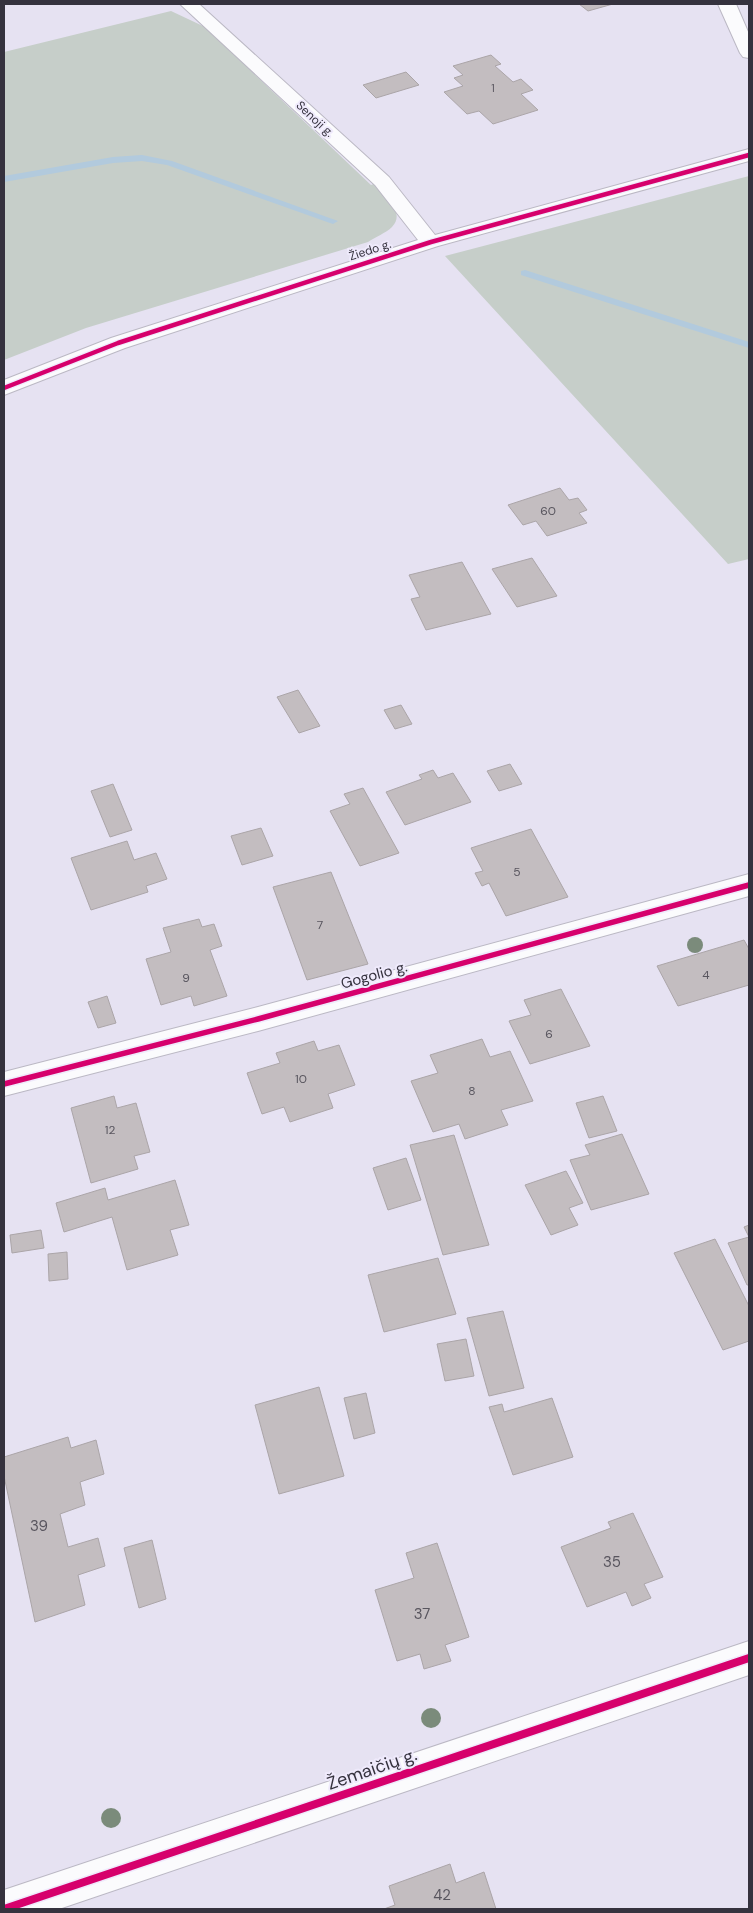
<svg xmlns="http://www.w3.org/2000/svg" width="753" height="1913" font-family="'DM Sans',sans-serif">
<rect width="100%" height="100%" fill="#e6e2f2"/>
<path fill="#c6cec9" d="M 171,11 L 205,27 L 371,185 L 376,183 C 385,194 406,213 392,227 C 386,233 375,237 368,242 L 86,328 L 4,360 L 4,52 Z
M 749,176 L 749,559 L 728,564 L 445,256 Z"/>
<g fill="none" stroke-linecap="round" stroke-linejoin="round">
<path fill="#b2cadd" fill-rule="evenodd" d="M 142,155 L 172,161 L 338,221 L 333,224 L 330,223 L 167,165 L 142,161 L 113,163 L 4,182 L 4,176 L 113,157 Z
M 525,270 L 749,342 L 749,348 L 521,275 L 521,271 Z"/>
</g>
<path fill="#c3bdc0" stroke="#aba5a8" d="M 579,4 L 613,4 L 588,11 Z
M 491,55 L 501,64 L 495,66 L 513,82 L 521,79 L 533,90 L 521,94 L 538,110 L 493,124 L 479,111 L 467,114 L 444,92 L 463,86 L 454,78 L 463,75 L 453,66 Z
M 406,72 L 419,85 L 376,98 L 363,85 Z
M 560,488 L 569,500 L 578,498 L 587,510 L 579,513 L 587,523 L 547,536 L 536,521 L 523,525 L 508,505 Z
M 532,558 L 557,596 L 517,607 L 492,569 Z
M 462,562 L 491,614 L 426,630 L 411,599 L 420,597 L 409,575 Z
M 298,690 L 320,726 L 299,733 L 277,697 Z
M 401,705 L 412,724 L 395,729 L 384,710 Z
M 510,764 L 522,784 L 499,791 L 487,771 Z
M 433,770 L 438,778 L 453,773 L 471,802 L 405,825 L 386,792 L 422,779 L 419,775 Z
M 113,784 L 132,830 L 110,837 L 91,791 Z
M 363,788 L 399,853 L 360,866 L 330,811 L 350,804 L 344,794 Z
M 261,828 L 273,856 L 242,865 L 231,836 Z
M 531,829 L 568,897 L 506,916 L 489,883 L 482,886 L 475,873 L 483,871 L 471,848 Z
M 127,841 L 134,860 L 156,853 L 167,879 L 146,886 L 148,892 L 91,910 L 71,858 Z
M 331,872 L 368,964 L 307,980 L 273,887 Z
M 199,919 L 202,927 L 214,924 L 222,946 L 210,950 L 227,996 L 194,1006 L 191,996 L 161,1005 L 146,959 L 171,952 L 163,928 Z
M 744,940 L 749,949 L 749,985 L 678,1006 L 657,966 Z
M 561,989 L 590,1046 L 530,1064 L 509,1021 L 531,1015 L 524,1000 Z
M 107,996 L 116,1023 L 98,1028 L 88,1002 Z
M 482,1039 L 490,1057 L 510,1051 L 533,1101 L 501,1110 L 508,1125 L 465,1139 L 459,1124 L 433,1132 L 411,1081 L 438,1073 L 430,1055 Z
M 314,1041 L 318,1051 L 339,1045 L 355,1085 L 328,1094 L 333,1108 L 290,1122 L 284,1107 L 262,1114 L 247,1073 L 280,1063 L 276,1053 Z
M 114,1096 L 117,1108 L 136,1103 L 150,1152 L 134,1156 L 138,1169 L 91,1183 L 71,1108 Z
M 603,1096 L 617,1131 L 589,1138 L 576,1103 Z
M 622,1134 L 649,1194 L 591,1210 L 570,1160 L 590,1155 L 585,1145 Z
M 454,1135 L 489,1245 L 443,1255 L 410,1145 Z
M 406,1158 L 421,1200 L 388,1210 L 373,1168 Z
M 566,1171 L 583,1203 L 569,1208 L 578,1225 L 551,1235 L 525,1185 Z
M 175,1180 L 189,1225 L 170,1230 L 178,1255 L 127,1270 L 112,1217 L 64,1232 L 56,1203 L 105,1188 L 108,1200 Z
M 749,1225 L 749,1285 L 747,1285 L 728,1243 L 749,1237 L 744,1227 Z
M 41,1230 L 44,1248 L 12,1253 L 10,1235 Z
M 715,1239 L 749,1306 L 749,1341 L 723,1350 L 674,1253 Z
M 67,1252 L 68,1279 L 49,1281 L 48,1254 Z
M 438,1258 L 456,1314 L 384,1332 L 368,1275 Z
M 503,1311 L 524,1388 L 489,1396 L 467,1318 Z
M 466,1339 L 474,1376 L 445,1381 L 437,1344 Z
M 319,1387 L 344,1476 L 279,1494 L 255,1405 Z
M 366,1393 L 375,1433 L 354,1439 L 344,1398 Z
M 552,1398 L 573,1457 L 513,1475 L 489,1407 L 502,1404 L 504,1412 Z
M 68,1437 L 71,1448 L 96,1440 L 104,1474 L 80,1482 L 85,1505 L 60,1514 L 68,1547 L 98,1538 L 105,1566 L 78,1575 L 85,1605 L 35,1622 L 4,1476 L 4,1457 Z
M 633,1513 L 663,1577 L 644,1584 L 651,1598 L 632,1606 L 626,1592 L 587,1607 L 561,1547 L 611,1528 L 608,1522 Z
M 152,1540 L 166,1599 L 139,1608 L 124,1548 Z
M 437,1543 L 469,1637 L 445,1645 L 451,1661 L 424,1669 L 420,1654 L 397,1661 L 375,1590 L 414,1578 L 406,1553 Z
M 450,1864 L 456,1883 L 484,1872 L 496,1909 L 384,1909 L 395,1905 L 389,1886 Z"/>
<g fill="none" stroke-linecap="round" stroke-linejoin="round">
<g stroke="#bbb8c4" stroke-width="2">
<path id="minor" d="M 180,4 L 199,4 L 389,177 L 435,235 L 749,149 L 749,161 L 438,246 L 125,348 L 4,395 L 4,380 L 111,338 L 418,240 L 375,185 Z
M 718,4 L 736,4 L 749,34 L 749,58 L 743,57 L 740,53 Z
M 749,874 L 749,896 L 258,1031 L 4,1096 L 4,1072 L 258,1007 Z
M 749,1641 L 749,1675 L 59,1909 L 4,1909 L 4,1890 Z"/>
</g>
<use href="#minor" fill="#fbfbfd" fill-rule="evenodd"/>
<g stroke="#efeafc" stroke-width="7">
<path id="cycleway-far2" d="M 4,388 L 118,343 L 431,242 L 749,155"/>
</g>
<g stroke="#efeafc" stroke-width="9">
<path id="cycleway-far1" d="M 4,1084 L 258,1019 L 749,885"/>
</g>
<g stroke="#efeafc" stroke-width="11">
<path id="cycleway" d="M 4,1909 L 749,1658"/>
</g>
<use href="#cycleway-far2" stroke="#d6006c" stroke-width="4.5"/>
<use href="#cycleway-far1" stroke="#d6006c" stroke-width="5.5"/>
<use href="#cycleway" stroke="#d6006c" stroke-width="8"/>
</g>
<g fill="#7b8b7b">
<circle cx="695" cy="945" r="8"/>
<circle cx="431" cy="1718" r="10"/>
<circle cx="111" cy="1818" r="10"/>
</g>
<g text-anchor="middle" dominant-baseline="central" stroke-width="4" stroke-linejoin="round" paint-order="stroke">
<g font-size="11" fill="#58555e">
<text x="493" y="88">1</text>
</g>
<g font-size="12" fill="#35323e" stroke="#efeafc">
<text transform="translate(315 119) rotate(43)">Senoji g.</text>
<text transform="translate(370 250) rotate(-18)">Žiedo g.</text>
</g>
<g font-size="12" fill="#58555e">
<text x="548" y="511">60</text>
<text x="517" y="872">5</text>
<text x="320" y="925">7</text>
<text x="706" y="975">4</text>
<text x="186" y="978">9</text>
<text x="549" y="1034">6</text>
<text x="301" y="1079">10</text>
<text x="472" y="1091">8</text>
<text x="110" y="1130">12</text>
</g>
<g font-size="15" fill="#35323e" stroke="#efeafc">
<text transform="translate(374 975) rotate(-15)">Gogolio g.</text>
</g>
<g font-size="15" fill="#58555e">
<text x="39" y="1526">39</text>
<text x="612" y="1562">35</text>
<text x="422" y="1614">37</text>
<text x="442" y="1895">42</text>
</g>
<g font-size="18" fill="#35323e" stroke="#efeafc">
<text transform="translate(372 1769) rotate(-19)">Žemaičių g.</text>
</g>
</g>
<rect width="753" height="1913" fill="none" stroke="#35323e" stroke-width="10"/>
</svg>
